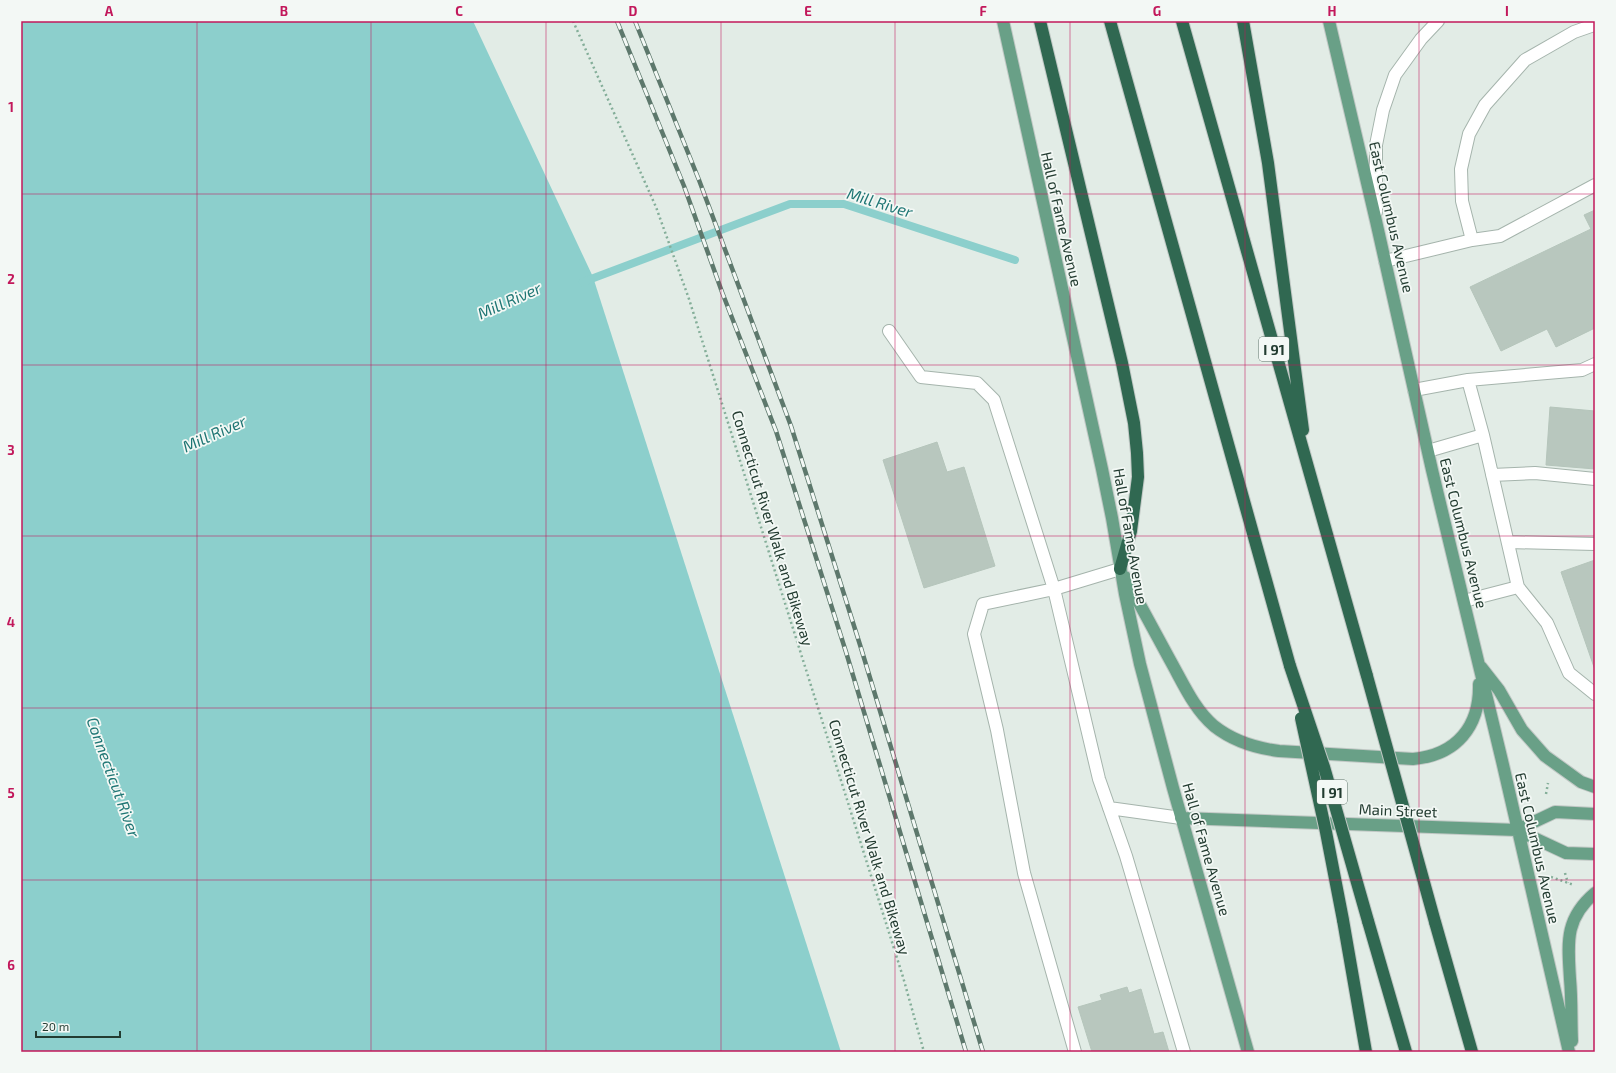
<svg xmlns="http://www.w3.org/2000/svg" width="1616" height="1073" font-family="'Exo 2',sans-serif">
<rect width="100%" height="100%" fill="#e2ece6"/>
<path fill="#8ccfcc" d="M 21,21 L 473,21 L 593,277 L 841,1052 L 21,1052 Z"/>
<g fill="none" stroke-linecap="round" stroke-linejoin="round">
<path stroke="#8ccfcc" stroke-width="8" d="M 583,282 L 790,204 L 844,204 L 1015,260"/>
</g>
<path fill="#b8c7be" stroke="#b5c5bb" d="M 1595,210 L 1595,328 L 1556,347 L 1547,329 L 1501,351 L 1470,287 L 1591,229 L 1584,215 Z
M 1550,407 L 1595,411 L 1595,469 L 1546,465 Z
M 937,442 L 947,472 L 964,467 L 995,566 L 924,588 L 883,460 Z
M 1595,560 L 1595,670 L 1561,572 Z
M 1127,987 L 1129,993 L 1141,989 L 1154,1034 L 1163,1032 L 1169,1052 L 1092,1052 L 1078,1007 L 1102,1000 L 1100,995 Z"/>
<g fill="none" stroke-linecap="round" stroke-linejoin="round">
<g stroke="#a5b4ac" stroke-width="14">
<path id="minor" d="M 1593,21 L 1594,25 L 1574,32 L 1525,60 L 1485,105 L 1469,134 L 1461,169 L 1462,201 L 1472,240 L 1500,236 L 1595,185
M 1376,212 L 1376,145 L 1383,110 L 1395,75 L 1421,39 L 1438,21
M 1385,261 L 1472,240
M 889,331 L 921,377 L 977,383 L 994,400 L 1054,589 L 1099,779 L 1126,856 L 1184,1052
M 1414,390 L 1468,380 L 1582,370 L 1595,364
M 1483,435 L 1518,587
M 1428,451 L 1483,435 L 1468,380
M 1492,475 L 1535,473 L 1595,479
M 1508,542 L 1595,544
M 1464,601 L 1518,587 L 1547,623 L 1569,673 L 1595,694
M 1109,808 L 1181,818
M 1075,1052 L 1024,873 L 997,730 L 974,634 L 983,604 L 1054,589 L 1120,569"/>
</g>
<g stroke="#c1c8c5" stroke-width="14">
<path id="major" d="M 1003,21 L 1102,469 L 1112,518 L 1125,594 L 1140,664 L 1173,788 L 1248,1052
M 1329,21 L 1376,221 L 1432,470 L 1503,765 L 1569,1052
M 1125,577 C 1140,605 1155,632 1170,660 C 1183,683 1194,709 1214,726 C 1233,741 1255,748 1279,751 L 1413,759 C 1457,755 1480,726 1479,684
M 1481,667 L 1499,690 L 1522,730 L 1545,756 L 1581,782 L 1595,787
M 1181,818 L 1517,830 L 1566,853 L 1595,854
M 1517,830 L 1555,812 L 1595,814
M 1572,1041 C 1571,1020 1572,1000 1570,979 C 1568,944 1564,919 1595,893"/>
</g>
<g stroke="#c1c8c5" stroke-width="14">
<path id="highway" d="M 1040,21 L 1122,363 L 1134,423 L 1137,453 L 1138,477 L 1131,531 L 1120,569
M 1110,21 L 1290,666
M 1182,21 L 1367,676
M 1243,21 L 1268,163 L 1303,430
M 1343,920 L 1366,1052
M 1368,921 L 1406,1052
M 1435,922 L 1472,1052"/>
</g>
<path stroke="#84ae99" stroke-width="2.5" stroke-dasharray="2 3" stroke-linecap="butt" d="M 573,21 L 656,207 L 689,299 L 903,977 L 924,1052
M 1546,794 L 1548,783
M 1565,873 L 1568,883
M 1551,877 L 1574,885"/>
<use href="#minor" stroke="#fff" stroke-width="12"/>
<use href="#major" stroke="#69a087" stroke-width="12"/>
<use href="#highway" stroke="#306851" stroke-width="12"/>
<g stroke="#5d786c" stroke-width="4.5">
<path id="rail" d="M 617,21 L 684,186 L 722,292 L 776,431 L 846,652 L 966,1052
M 635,21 L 699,180 L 791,426 L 861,648 L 983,1052"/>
</g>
<use href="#rail" stroke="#f3f8f5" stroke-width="3" stroke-dasharray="9" stroke-linecap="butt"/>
<g stroke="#c1c8c5" stroke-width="14" stroke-linecap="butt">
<path id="highway-bridge" d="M 1290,666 L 1324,767 L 1368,921
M 1367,676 L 1435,922
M 1301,718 L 1326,832 L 1343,920"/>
</g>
<use href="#highway-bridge" stroke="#306851" stroke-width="12"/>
</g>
<path fill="none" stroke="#c2185b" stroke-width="1" stroke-opacity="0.55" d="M 197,21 L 197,1052M 371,21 L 371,1052M 546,21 L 546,1052M 721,21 L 721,1052M 895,21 L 895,1052M 1070,21 L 1070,1052M 1245,21 L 1245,1052M 1419,21 L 1419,1052M 21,194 L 1595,194M 21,365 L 1595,365M 21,536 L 1595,536M 21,708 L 1595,708M 21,880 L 1595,880"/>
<g text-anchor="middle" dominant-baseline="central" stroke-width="3.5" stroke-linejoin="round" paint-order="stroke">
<g fill="#f3f8f5" stroke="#61746c" stroke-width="1">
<rect x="1259" y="337" width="30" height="24" rx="3"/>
<rect x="1317" y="780" width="30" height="24" rx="3"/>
</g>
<g font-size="14" font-weight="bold" fill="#233c31">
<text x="1274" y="349">I 91</text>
<text x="1332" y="792">I 91</text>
</g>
<g font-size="15" fill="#233c31" stroke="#f3f8f5">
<text transform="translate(1392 217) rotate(77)">East Columbus Avenue</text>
<text transform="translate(1062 219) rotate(77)">Hall of Fame Avenue</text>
<text transform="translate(773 528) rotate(73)">Connecticut River Walk and Bikeway</text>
<text transform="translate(1464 533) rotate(76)">East Columbus Avenue</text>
<text transform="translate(1131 536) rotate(80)">Hall of Fame Avenue</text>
<text transform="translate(1398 810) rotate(2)">Main Street</text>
<text transform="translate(870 837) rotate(73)">Connecticut River Walk and Bikeway</text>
<text transform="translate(1538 848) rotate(77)">East Columbus Avenue</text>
<text transform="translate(1207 849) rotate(74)">Hall of Fame Avenue</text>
</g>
<g font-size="16" font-style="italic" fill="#1f7674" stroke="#f3f8f5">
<text transform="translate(880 202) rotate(17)">Mill River</text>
<text transform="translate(509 300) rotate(-24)">Mill River</text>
<text transform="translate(214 433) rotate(-24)">Mill River</text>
<text transform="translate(114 777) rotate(70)">Connecticut River</text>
</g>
</g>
<rect width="1616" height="1073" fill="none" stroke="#f3f8f5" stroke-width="44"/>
<path d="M36 1031v6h84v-6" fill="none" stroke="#233c31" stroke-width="2"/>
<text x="42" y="1031" font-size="12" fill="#233c31" stroke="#f3f8f5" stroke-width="3" paint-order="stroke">20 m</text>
<rect x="22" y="22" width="1572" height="1029" fill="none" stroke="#c2185b" stroke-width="1.5"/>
<g font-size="13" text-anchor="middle" font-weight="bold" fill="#c2185b">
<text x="109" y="16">A</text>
<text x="284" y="16">B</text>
<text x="459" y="16">C</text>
<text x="633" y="16">D</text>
<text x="808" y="16">E</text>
<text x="983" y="16">F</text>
<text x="1157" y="16">G</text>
<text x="1332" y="16">H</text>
<text x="1507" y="16">I</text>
<text x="11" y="112">1</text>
<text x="11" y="284">2</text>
<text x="11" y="455">3</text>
<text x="11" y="627">4</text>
<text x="11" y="798">5</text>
<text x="11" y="970">6</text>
</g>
</svg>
